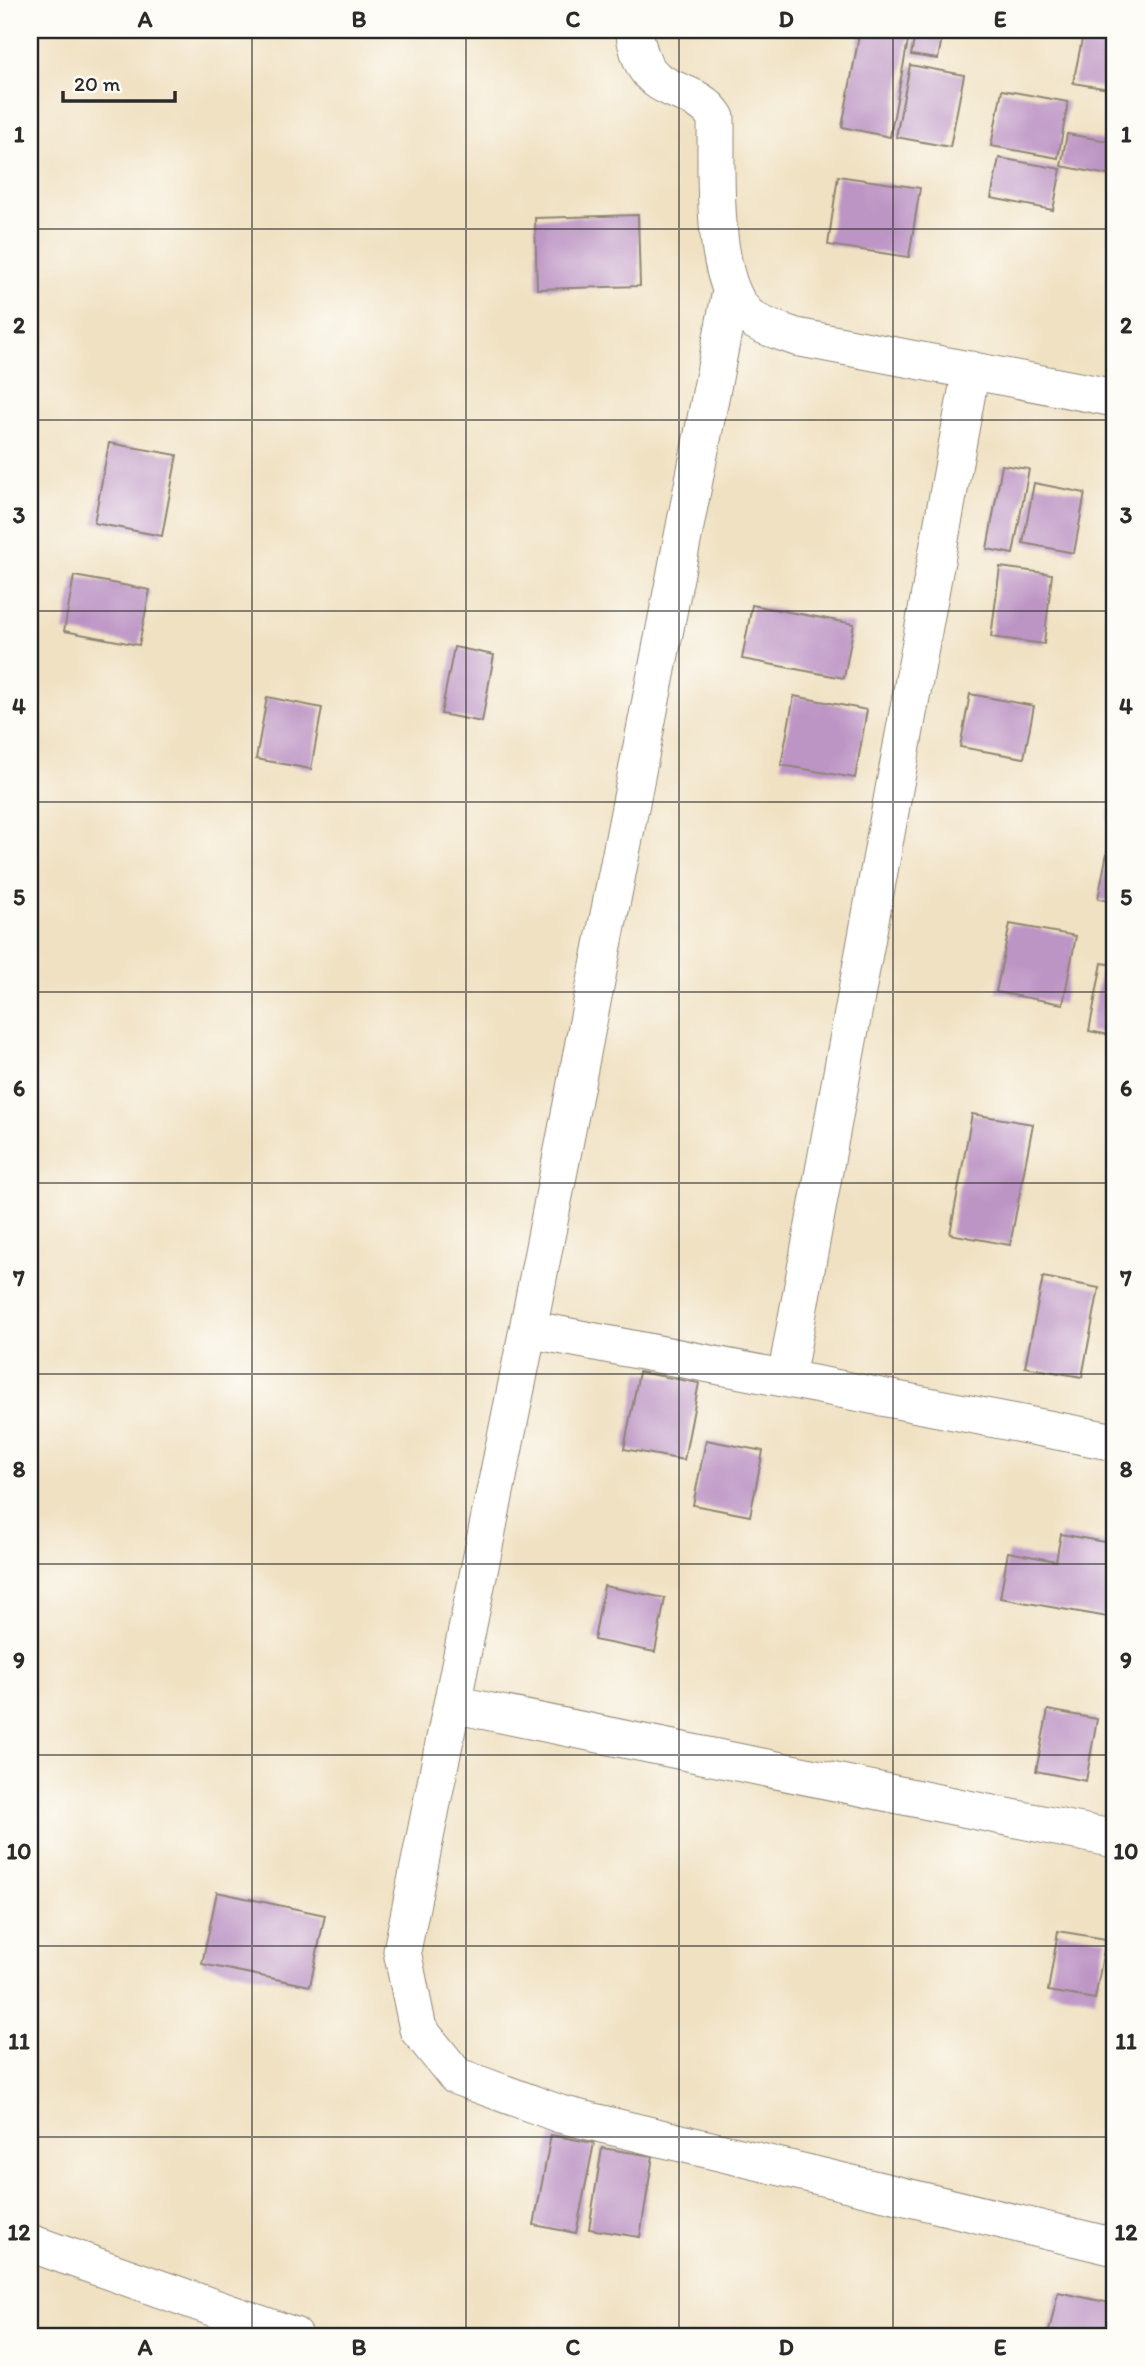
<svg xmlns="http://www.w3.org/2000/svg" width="1145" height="2366" font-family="Itim,sans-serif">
<rect width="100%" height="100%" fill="#fdfcf7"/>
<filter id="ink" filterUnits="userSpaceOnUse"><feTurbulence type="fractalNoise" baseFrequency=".0143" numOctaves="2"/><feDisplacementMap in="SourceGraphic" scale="14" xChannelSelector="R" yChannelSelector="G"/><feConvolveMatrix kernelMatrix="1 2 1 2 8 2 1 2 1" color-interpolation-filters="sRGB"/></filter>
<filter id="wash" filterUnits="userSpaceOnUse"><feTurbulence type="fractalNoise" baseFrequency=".00686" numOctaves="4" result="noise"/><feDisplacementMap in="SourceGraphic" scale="28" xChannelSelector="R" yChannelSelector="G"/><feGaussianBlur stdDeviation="1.57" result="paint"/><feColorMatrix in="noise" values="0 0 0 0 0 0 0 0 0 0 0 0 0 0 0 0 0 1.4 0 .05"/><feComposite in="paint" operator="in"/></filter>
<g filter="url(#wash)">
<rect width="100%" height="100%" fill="#f0e1c2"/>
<g id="blocks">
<path fill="#bd95c5" d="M 860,30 L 910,30 L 890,137 L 842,127 Z
M 916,30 L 943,32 L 938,59 L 911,55 Z
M 1084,30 L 1115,30 L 1115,90 L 1073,83 Z
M 910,65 L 964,75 L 950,147 L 896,137 Z
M 1002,90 L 1068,102 L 1058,158 L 991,146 Z
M 1067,134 L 1114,142 L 1108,175 L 1061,166 Z
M 999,158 L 1061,169 L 1053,210 L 991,198 Z
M 838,176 L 920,188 L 909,257 L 828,245 Z
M 638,215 L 640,286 L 537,289 L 535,218 Z
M 109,443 L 177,455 L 162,536 L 94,523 Z
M 1002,465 L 1029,469 L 1013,554 L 987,549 Z
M 1034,483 L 1085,493 L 1074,553 L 1023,543 Z
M 1000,567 L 1052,574 L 1044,644 L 991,637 Z
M 74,576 L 150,590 L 139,645 L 64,631 Z
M 752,605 L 854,624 L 844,678 L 742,659 Z
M 454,647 L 494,655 L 482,722 L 441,714 Z
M 970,694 L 1034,706 L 1024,758 L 960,747 Z
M 794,696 L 867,710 L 855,778 L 781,765 Z
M 267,697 L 322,708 L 311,769 L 256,759 Z
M 1112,794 L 1115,795 L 1115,821 L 1107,820 Z
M 1111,832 L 1115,833 L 1115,902 L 1098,899 Z
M 1010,924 L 1076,936 L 1063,1004 L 996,992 Z
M 1102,963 L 1115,965 L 1115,1036 L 1089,1031 Z
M 972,1114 L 1033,1124 L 1010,1245 L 950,1234 Z
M 1043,1277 L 1099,1288 L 1082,1377 L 1025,1367 Z
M 639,1372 L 699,1383 L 684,1460 L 624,1449 Z
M 706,1440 L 763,1451 L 750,1516 L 693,1505 Z
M 1061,1534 L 1115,1544 L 1115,1579 L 1108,1617 L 1000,1598 L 1008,1552 L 1056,1561 Z
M 604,1586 L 665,1598 L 655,1652 L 594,1640 Z
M 1048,1710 L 1097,1719 L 1086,1781 L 1036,1771 Z
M 217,1892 L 325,1915 L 310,1986 L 202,1964 Z
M 1058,1931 L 1106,1939 L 1095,1999 L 1048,1991 Z
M 551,2135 L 594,2143 L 576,2233 L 534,2225 Z
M 602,2148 L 653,2156 L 640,2237 L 589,2229 Z
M 1058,2292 L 1115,2304 L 1115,2336 L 1048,2336 Z"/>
</g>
</g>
<g filter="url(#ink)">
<use href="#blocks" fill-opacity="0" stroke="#8e8676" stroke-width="2"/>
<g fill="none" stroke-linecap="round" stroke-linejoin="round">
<g stroke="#8e8676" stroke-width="39">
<path id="minor" d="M 636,30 C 634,38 637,44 639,52 C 652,99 696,84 716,118 C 717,168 708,293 755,321 C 767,328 783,332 796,337 L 1115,398
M 731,291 L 528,1329 L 402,1951 L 418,2029 L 456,2076 L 560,2114 L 1115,2247
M 528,1329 L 1115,1442
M 786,1378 L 971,370
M 452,1704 L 1115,1839
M 30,2243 L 294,2336"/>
</g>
<use href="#minor" stroke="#fff" stroke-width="37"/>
</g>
</g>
<path fill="none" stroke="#2b2b2b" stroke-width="2" stroke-opacity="0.55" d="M 252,30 L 252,2336M 466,30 L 466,2336M 679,30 L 679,2336M 893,30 L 893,2336M 30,229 L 1115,229M 30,420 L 1115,420M 30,611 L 1115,611M 30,802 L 1115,802M 30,992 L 1115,992M 30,1183 L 1115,1183M 30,1374 L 1115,1374M 30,1564 L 1115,1564M 30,1755 L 1115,1755M 30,1946 L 1115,1946M 30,2137 L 1115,2137"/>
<rect width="1145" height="2366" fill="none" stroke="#fdfcf7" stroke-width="77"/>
<path d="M63 91v10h112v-10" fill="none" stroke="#2b2b2b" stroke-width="3.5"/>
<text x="74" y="91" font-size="21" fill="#2b2b2b" stroke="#fdfcf7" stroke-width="5" paint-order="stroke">20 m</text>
<rect x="38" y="38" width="1068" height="2290" fill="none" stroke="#2b2b2b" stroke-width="2.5"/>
<g font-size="23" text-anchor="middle" font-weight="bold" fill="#2b2b2b">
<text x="145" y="27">A</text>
<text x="359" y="27">B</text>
<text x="573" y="27">C</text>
<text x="786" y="27">D</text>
<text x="1000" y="27">E</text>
<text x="19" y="142">1</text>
<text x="1126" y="142">1</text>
<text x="19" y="333">2</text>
<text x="1126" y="333">2</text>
<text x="19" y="523">3</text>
<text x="1126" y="523">3</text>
<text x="19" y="714">4</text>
<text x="1126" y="714">4</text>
<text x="19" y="905">5</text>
<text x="1126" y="905">5</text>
<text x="19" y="1096">6</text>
<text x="1126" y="1096">6</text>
<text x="19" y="1286">7</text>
<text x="1126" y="1286">7</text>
<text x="19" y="1477">8</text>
<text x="1126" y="1477">8</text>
<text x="19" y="1668">9</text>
<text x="1126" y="1668">9</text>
<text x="19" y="1859">10</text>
<text x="1126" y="1859">10</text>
<text x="19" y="2049">11</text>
<text x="1126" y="2049">11</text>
<text x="19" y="2240">12</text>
<text x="1126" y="2240">12</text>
<text x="145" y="2355">A</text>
<text x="359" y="2355">B</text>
<text x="573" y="2355">C</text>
<text x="786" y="2355">D</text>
<text x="1000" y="2355">E</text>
</g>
</svg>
